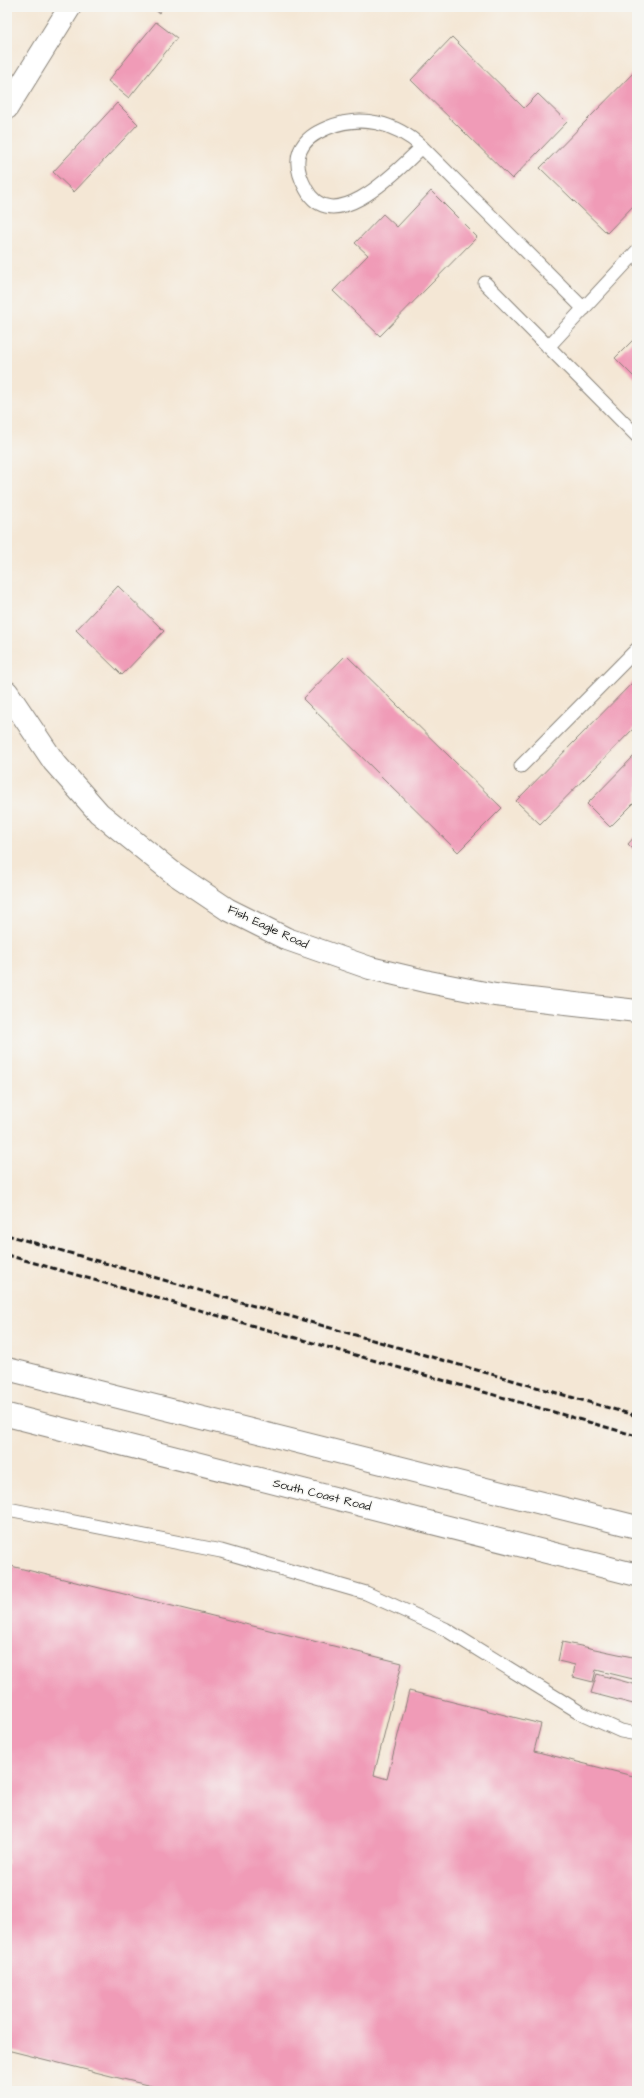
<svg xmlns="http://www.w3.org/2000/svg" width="644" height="2098" font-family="'Architects Daughter',sans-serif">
<rect width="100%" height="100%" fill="#f6f6f2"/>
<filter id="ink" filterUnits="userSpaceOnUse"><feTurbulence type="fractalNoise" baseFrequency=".025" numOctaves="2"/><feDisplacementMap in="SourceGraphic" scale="8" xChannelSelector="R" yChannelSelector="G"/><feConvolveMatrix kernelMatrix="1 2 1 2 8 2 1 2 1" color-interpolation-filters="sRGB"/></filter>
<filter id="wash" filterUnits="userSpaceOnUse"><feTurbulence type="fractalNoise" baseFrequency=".012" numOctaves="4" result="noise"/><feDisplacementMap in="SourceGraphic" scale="16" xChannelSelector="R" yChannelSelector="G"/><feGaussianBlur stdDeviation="0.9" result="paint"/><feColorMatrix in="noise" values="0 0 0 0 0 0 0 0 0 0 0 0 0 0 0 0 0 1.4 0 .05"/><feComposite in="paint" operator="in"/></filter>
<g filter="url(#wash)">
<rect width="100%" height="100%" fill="#f4e7d5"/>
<g id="blocks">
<path fill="#f09bb7" d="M 151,7 L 163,7 L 159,13 Z
M 156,22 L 177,38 L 129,98 L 108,81 Z
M 452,37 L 524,108 L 538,94 L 567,122 L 512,179 L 411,80 Z
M 637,69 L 637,202 L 607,233 L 540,168 Z
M 117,103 L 138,124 L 74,192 L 53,172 Z
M 431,191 L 477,237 L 380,336 L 333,291 L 368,255 L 355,243 L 383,214 L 397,227 Z
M 637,336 L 637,380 L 615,358 Z
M 118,586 L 164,631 L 122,675 L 76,630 Z
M 346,655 L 502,808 L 458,852 L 303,699 Z
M 637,678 L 637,725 L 540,824 L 516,801 Z
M 637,753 L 637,800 L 610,827 L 587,804 Z
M 637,834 L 637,853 L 628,844 Z
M 7,1565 L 402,1663 L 374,1775 L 387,1779 L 409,1691 L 541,1724 L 534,1751 L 637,1777 L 637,2091 L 171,2091 L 7,2050 Z
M 562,1642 L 637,1658 L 637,1680 L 596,1670 L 593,1682 L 573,1677 L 575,1665 L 558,1661 Z
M 597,1674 L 637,1685 L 637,1705 L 591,1693 Z"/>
</g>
</g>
<g filter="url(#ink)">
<use href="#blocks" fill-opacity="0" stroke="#888278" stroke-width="1"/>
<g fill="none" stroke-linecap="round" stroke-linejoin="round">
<g stroke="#888278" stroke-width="15">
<path id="lane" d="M 422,147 C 400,168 333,240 306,189 C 300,178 295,163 300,151 C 305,139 315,133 327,128 C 361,114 395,122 422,147 L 584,309
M 485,283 L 637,436
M 548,347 L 637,251
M 521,766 L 637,649
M 8,1509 L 221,1551 L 366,1593 L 445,1629 L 581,1713 L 621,1731 L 637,1734"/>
</g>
<g stroke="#888278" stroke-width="24">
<path id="street" d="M 7,108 L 70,7
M 7,692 L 54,762 L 99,813 L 172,872 L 227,909 L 287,939 L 370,968 L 429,982 L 495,995 L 637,1011"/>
</g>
<g stroke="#888278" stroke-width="24">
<path id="secondary" d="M 7,1369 L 637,1527
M 7,1415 L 637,1575"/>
</g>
<use href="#lane" stroke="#fff" stroke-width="13"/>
<use href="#street" stroke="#fff" stroke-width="22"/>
<use href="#secondary" stroke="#fff" stroke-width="22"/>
<path stroke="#1c1c1c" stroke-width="3" stroke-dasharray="6 3" stroke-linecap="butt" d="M 7,1235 L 637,1416
M 7,1255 L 637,1436"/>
</g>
</g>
<g text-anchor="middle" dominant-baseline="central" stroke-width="3" stroke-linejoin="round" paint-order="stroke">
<g font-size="12" fill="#1c1c1c" stroke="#f6f6f2">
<text transform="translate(268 927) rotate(25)">Fish Eagle Road</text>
<text transform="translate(322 1495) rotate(14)">South Coast Road</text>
</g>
</g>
<rect width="644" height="2098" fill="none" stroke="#f6f6f2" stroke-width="24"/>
</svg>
